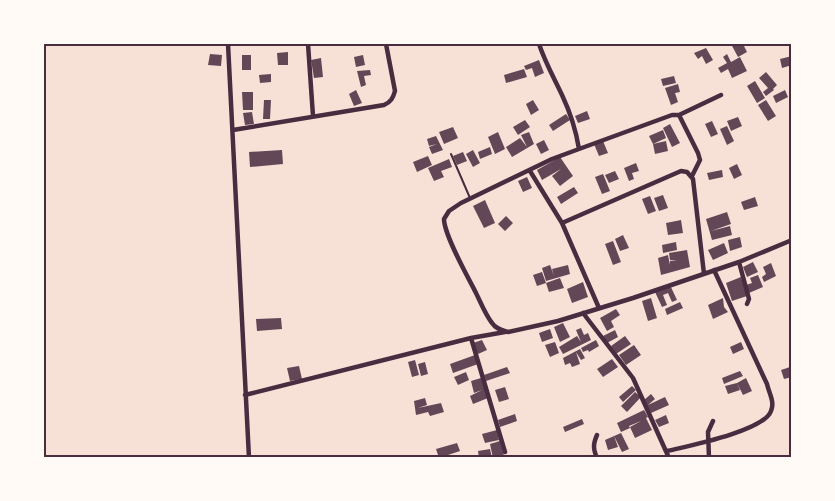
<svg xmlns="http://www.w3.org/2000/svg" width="835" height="501" font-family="'Varela Round',sans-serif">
<rect width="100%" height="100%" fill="#f7e1d7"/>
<path fill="#644757" d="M 731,44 L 743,44 L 747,52 L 738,57 Z
M 706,48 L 713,60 L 706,64 L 702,56 L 698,59 L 694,53 Z
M 288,52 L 288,65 L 278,65 L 277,53 Z
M 210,54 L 222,55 L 221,66 L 208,65 Z
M 727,54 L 731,62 L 740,57 L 747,71 L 732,78 L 728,69 L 721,73 L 718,68 L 727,63 L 723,57 Z
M 242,55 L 251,55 L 251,70 L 242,70 Z
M 363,55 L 365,65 L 356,67 L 354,57 Z
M 792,56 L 792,65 L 782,68 L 780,59 Z
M 321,58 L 323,77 L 314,78 L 311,60 Z
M 539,60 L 544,73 L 535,77 L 532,68 L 526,70 L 524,66 Z
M 524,69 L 527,77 L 506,83 L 504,75 Z
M 370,70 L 371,75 L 364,76 L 366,85 L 361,87 L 357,71 Z
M 766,72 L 777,85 L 773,89 L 774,90 L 766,96 L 763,92 L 768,88 L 759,78 Z
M 271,74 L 271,82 L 260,83 L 259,75 Z
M 674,76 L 676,83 L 663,86 L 661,79 Z
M 755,81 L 765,98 L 757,103 L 747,86 Z
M 678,84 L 680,92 L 675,93 L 678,102 L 671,105 L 665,88 Z
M 356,90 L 362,103 L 354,106 L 349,94 Z
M 785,90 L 788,97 L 776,103 L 773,96 Z
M 242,92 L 253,92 L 253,110 L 243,110 Z
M 264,100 L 271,100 L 270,119 L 263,119 Z
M 533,100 L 539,110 L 531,115 L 526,104 Z
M 766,100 L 776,116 L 768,121 L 758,105 Z
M 587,111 L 590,119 L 578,123 L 575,116 Z
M 252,112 L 254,124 L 245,125 L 243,113 Z
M 566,114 L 570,120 L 553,131 L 549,125 Z
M 738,117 L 742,126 L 731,131 L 727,121 Z
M 525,120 L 530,127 L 518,135 L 513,127 Z
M 712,121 L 718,134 L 711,137 L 705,124 Z
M 670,124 L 680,143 L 672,147 L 663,128 Z
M 727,126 L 734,141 L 727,145 L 720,129 Z
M 453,127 L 458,138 L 444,144 L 439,132 Z
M 663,130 L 666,138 L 653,144 L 649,136 Z
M 498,132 L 505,149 L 495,154 L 488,137 Z
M 529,132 L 534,144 L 512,157 L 506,147 L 520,138 L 527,147 L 521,135 Z
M 436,136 L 443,150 L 432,154 L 429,147 L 437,144 L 429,146 L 427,139 Z
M 544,140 L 549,150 L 541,154 L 536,144 Z
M 603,141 L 608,153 L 599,156 L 594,144 Z
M 666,141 L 668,151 L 655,154 L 653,144 Z
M 490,147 L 492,154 L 480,159 L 478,152 Z
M 282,150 L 283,164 L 250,167 L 249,152 Z
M 473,150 L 480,163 L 473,167 L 466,154 Z
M 463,152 L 467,161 L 457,165 L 453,156 Z
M 428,156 L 432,165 L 417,172 L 413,162 Z
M 560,157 L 573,176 L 560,186 L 552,176 L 561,169 L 542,180 L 537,170 Z
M 449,159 L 452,167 L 441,171 L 444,177 L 434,181 L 428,168 Z
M 636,163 L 639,171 L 632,173 L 634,179 L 629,181 L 624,168 Z
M 737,164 L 742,175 L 734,179 L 729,168 Z
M 722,170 L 723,177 L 709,180 L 707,173 Z
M 615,171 L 619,179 L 609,183 L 605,175 Z
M 603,174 L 610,191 L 602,194 L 595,177 Z
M 527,177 L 532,188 L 523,192 L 518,181 Z
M 574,187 L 578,193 L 561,204 L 557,197 Z
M 663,195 L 668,208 L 659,211 L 654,198 Z
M 650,196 L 656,211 L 648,214 L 642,199 Z
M 755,197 L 758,206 L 744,210 L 741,202 Z
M 485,200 L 495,223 L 484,228 L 473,206 Z
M 727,212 L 731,224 L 711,231 L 730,226 L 732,235 L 712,240 L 706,219 Z
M 506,216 L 513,223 L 505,231 L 498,224 Z
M 681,220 L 683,233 L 668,235 L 666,223 Z
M 623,235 L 629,248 L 620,251 L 615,239 Z
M 740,237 L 742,247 L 730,251 L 728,240 Z
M 613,241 L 621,262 L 613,265 L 605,244 Z
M 676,242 L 677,250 L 663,253 L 662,245 Z
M 724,243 L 728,253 L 713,260 L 708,250 Z
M 687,250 L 690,267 L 661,275 L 658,258 L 668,255 L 670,265 L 670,261 L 677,260 L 670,260 L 669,253 Z
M 753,262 L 758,272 L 747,277 L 743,267 Z
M 771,263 L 776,276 L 764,282 L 762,277 L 766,274 L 763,267 Z
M 550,265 L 554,276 L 552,269 L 568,265 L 570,274 L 546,281 L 542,268 Z
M 542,272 L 546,283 L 560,278 L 564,288 L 549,292 L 546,283 L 537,286 L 533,275 Z
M 758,275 L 763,287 L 749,293 L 746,285 L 752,283 L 750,278 Z
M 741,277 L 747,296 L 732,301 L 726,283 Z
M 583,282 L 588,297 L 572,303 L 567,289 Z
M 670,285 L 677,300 L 672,302 L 668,293 L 663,295 L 667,305 L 662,307 L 655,292 Z
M 651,298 L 657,318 L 648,321 L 642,301 Z
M 723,298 L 724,307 L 728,312 L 713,319 L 708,305 Z
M 680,302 L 683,308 L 667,315 L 665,309 Z
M 616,309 L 620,315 L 611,321 L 614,327 L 607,331 L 600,318 Z
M 281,318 L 282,329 L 257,331 L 256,319 Z
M 563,323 L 570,337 L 560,342 L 554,327 Z
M 581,328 L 584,335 L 588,333 L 591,340 L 563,354 L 559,347 L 577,336 L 581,342 L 576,330 Z
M 550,329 L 553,338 L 542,342 L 539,333 Z
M 615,330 L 618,337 L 607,343 L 603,336 Z
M 625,336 L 631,344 L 616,354 L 611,346 Z
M 482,340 L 487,350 L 478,354 L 473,343 Z
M 596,340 L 599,346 L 589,352 L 588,350 L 583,352 L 581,348 Z
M 555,342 L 559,353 L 550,357 L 545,345 Z
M 741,342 L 744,349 L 733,354 L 730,347 Z
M 634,345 L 641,355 L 626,365 L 619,355 Z
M 580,349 L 585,358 L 581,360 L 576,352 L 580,364 L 572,367 L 570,363 L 565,365 L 563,358 Z
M 475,355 L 478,364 L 453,373 L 450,364 Z
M 612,359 L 618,367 L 603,377 L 597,369 Z
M 415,360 L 419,375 L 412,377 L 408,362 Z
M 425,362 L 428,374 L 421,376 L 418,364 Z
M 299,366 L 302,379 L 290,381 L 287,368 Z
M 507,367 L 510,373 L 486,381 L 484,375 Z
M 790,367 L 792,377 L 784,379 L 781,370 Z
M 740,371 L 743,376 L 724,384 L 722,378 Z
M 466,372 L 469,380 L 458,385 L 454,377 Z
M 481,378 L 488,398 L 473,404 L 470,396 L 482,390 L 474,393 L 471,381 Z
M 746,378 L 752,391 L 743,395 L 737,383 Z
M 737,383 L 740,390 L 728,394 L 725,386 Z
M 632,386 L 636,390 L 623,402 L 619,397 Z
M 505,387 L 509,399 L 499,402 L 495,390 Z
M 635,392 L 641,397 L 627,412 L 621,406 Z
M 651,394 L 655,399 L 648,405 L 665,397 L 669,405 L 651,413 L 644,400 Z
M 425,398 L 427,405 L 418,408 L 441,403 L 444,412 L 430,416 L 428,412 L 416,415 L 414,401 Z
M 644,410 L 648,417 L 646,418 L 652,430 L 635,438 L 630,427 L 641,421 L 629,426 L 630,428 L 621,432 L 617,423 Z
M 515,414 L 517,421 L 500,427 L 498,420 Z
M 666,415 L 669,423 L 659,427 L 655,420 Z
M 582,419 L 584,424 L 565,432 L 563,427 Z
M 497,430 L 499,440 L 485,443 L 482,434 Z
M 621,433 L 629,449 L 622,452 L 614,436 L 618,447 L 608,450 L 605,440 Z
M 500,441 L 504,456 L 493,458 L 490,444 Z
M 457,443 L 460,451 L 439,458 L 436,449 Z
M 490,449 L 492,458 L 479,458 L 478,451 Z"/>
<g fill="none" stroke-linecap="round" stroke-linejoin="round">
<path stroke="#4a2c40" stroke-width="2" d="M 451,154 L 470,198"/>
<path stroke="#4a2c40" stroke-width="4.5" d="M 228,44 L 249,458
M 308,44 L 313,116
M 539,44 C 545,62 554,78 562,95 C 570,112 576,130 579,149 L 552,159 L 461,203 L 449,211 L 444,219 C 444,235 468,277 476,293 C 481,303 485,314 492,323 C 496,329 502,330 508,332 L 558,321 L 633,298 L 739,262 L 792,240
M 679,115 L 721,95
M 233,130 L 384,105 C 391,102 393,98 395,91 L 386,44
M 579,149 L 672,115 L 679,115 L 698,153 L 700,160 L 692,176
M 530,171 L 562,223 L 599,308
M 562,223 L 681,171 L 687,172 L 693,179 L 704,274
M 739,262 L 749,299 L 747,304
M 583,313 L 633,378 L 669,458
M 471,338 L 505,452
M 245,395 L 471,338 L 505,332
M 667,451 C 688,446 764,431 771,411 C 775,402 769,393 767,384 L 714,270
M 597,458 C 593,449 593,444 597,435
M 709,458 L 708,432 L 713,421"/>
</g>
<rect width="835" height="501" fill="none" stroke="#fffaf5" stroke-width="90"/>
<rect x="45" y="45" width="745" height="411" fill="none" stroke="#4a2c40" stroke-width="2"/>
</svg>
